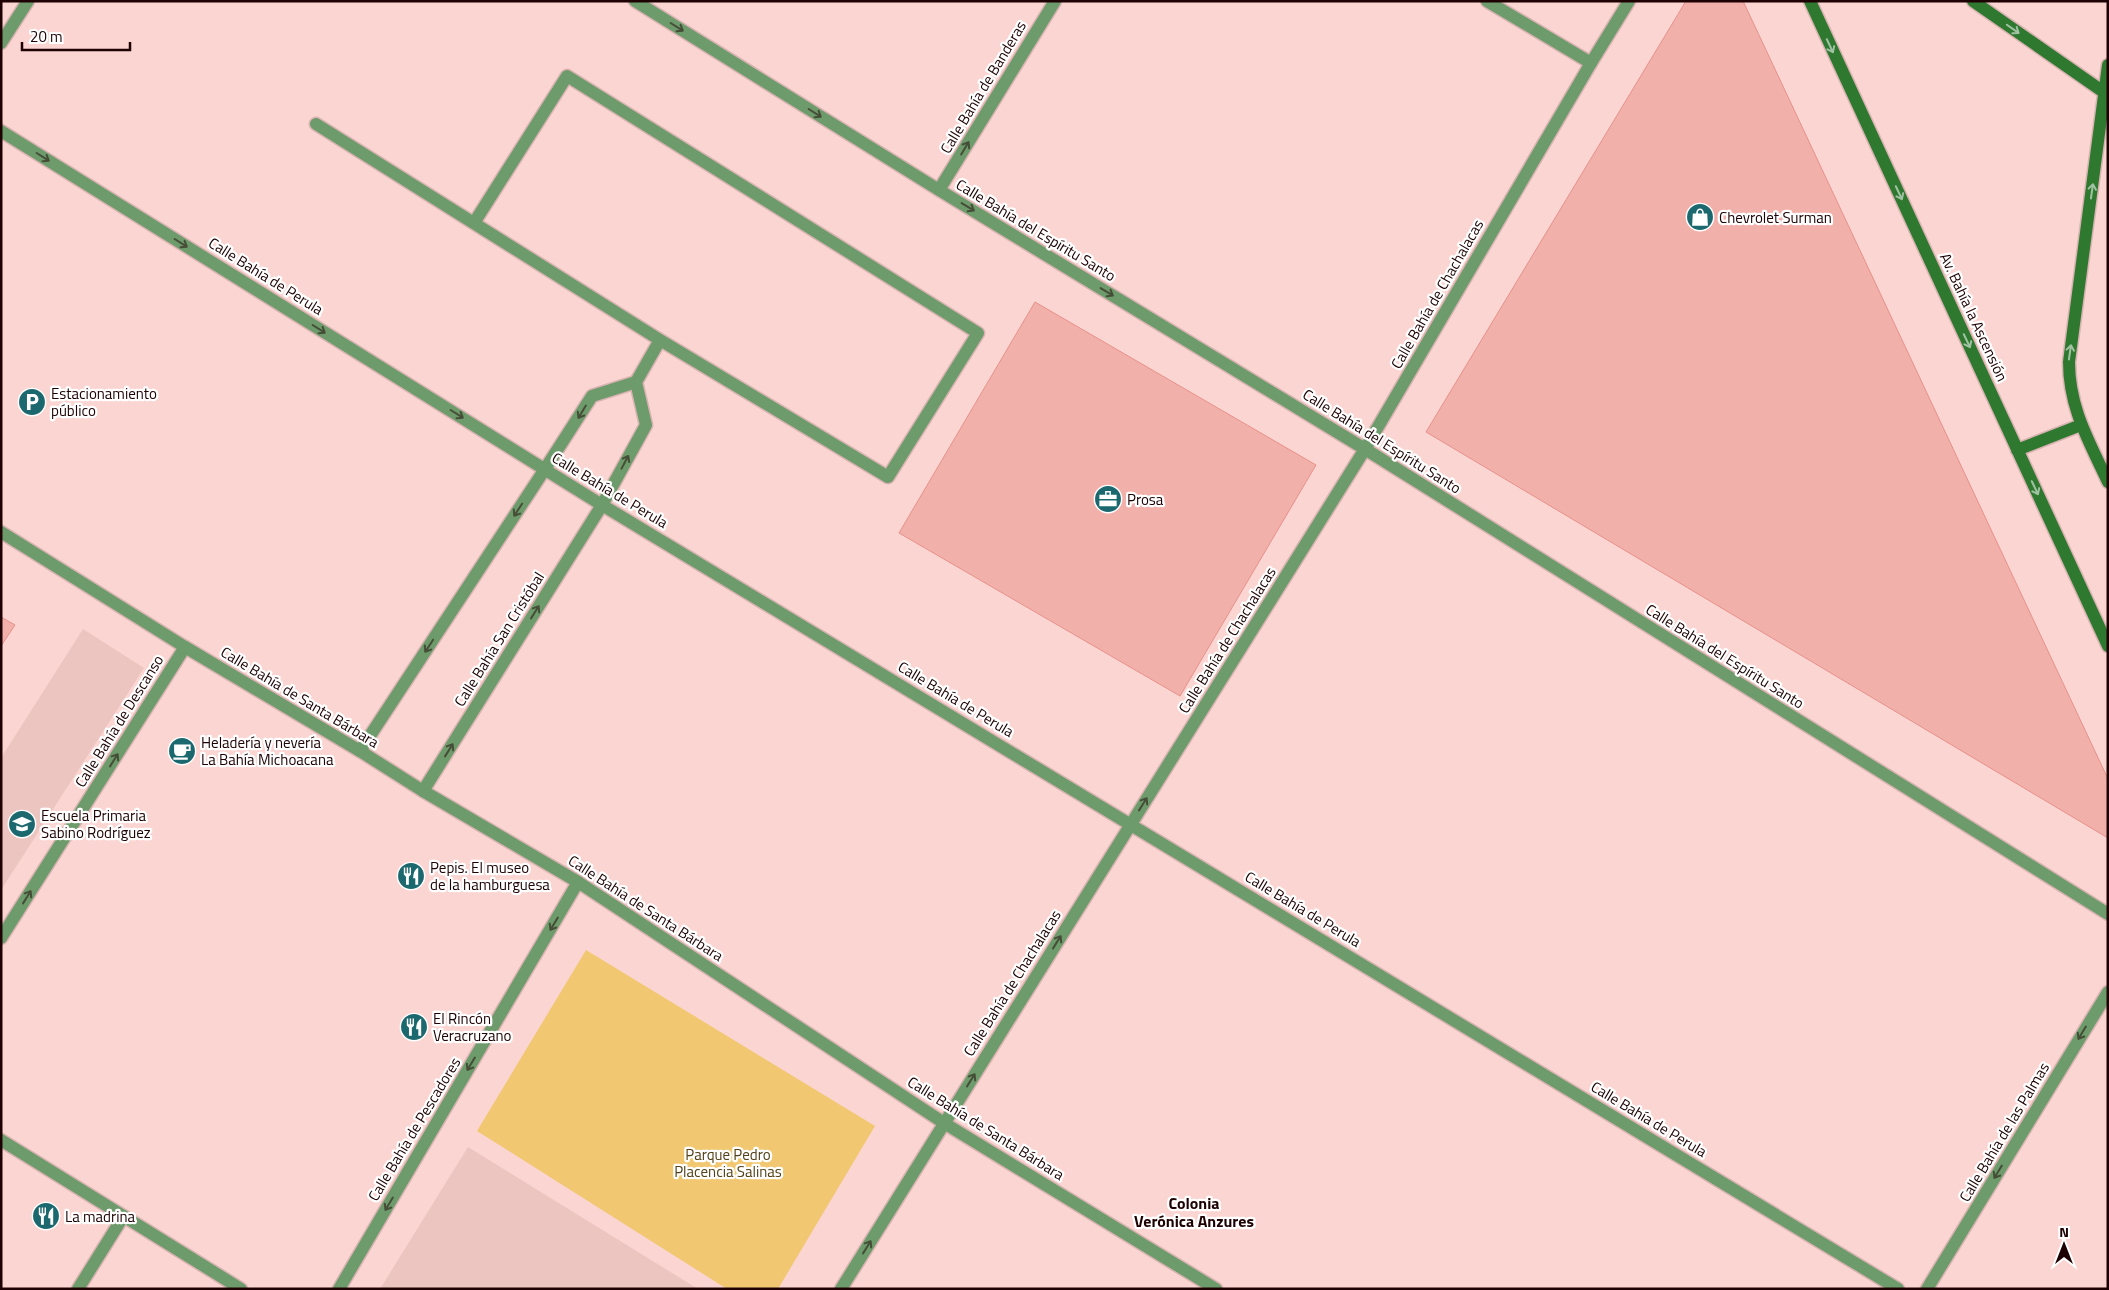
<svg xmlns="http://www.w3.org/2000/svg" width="2109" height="1290" font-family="'Titillium Web',sans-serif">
<rect width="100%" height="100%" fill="#fbd5d2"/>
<path fill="#ecc4c0" d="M 83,629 L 144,668 L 1,890 L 1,758 Z
M 468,1147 L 698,1289 L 380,1289 Z"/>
<path fill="#f1c772" d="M 586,950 L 875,1126 L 778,1289 L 727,1289 L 477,1131 Z"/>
<path fill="#f2b0ab" stroke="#e7908a" d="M 1686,1 L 1743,1 L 2108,779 L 2108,838 L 1426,432 Z
M 1035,302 L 1316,465 L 1180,696 L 899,533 Z
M 1,617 L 15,625 L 1,646 Z"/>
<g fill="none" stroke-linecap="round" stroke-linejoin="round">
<g stroke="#d8b3b1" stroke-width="15">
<path id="service" d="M 1487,1 L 1591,63
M 316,124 L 660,340 L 888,477 L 978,333 L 567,76 L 474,223
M 545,469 L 592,396 L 636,382
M 602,505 L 646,425 L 636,382 L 660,340"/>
</g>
<g stroke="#d8b3b1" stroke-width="15">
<path id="minor" d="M 635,1 L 939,190 L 1365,449 L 2108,914
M 1,43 L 28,1
M 1,131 L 602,505 L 1898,1289
M 939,190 L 1055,1
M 360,751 L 545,469
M 423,791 L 602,505
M 1,938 L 185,647
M 1,1140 L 241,1289
M 78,1289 L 123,1217
M 339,1289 L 578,882
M 841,1289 L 1365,449 L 1591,63 L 1629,1
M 1927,1289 L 2108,992"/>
</g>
<g stroke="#d8b3b1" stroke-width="15">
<path id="tertiary" d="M 1,532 L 185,647 L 360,751 L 423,791 L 578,882 L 944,1123 L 1216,1289"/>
</g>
<g stroke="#d8b3b1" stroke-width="15">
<path id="secondary" d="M 1810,1 L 2108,646
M 1973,1 L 2108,95
M 2108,65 L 2069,362 C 2069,408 2089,441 2108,482
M 2017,450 L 2081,425"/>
</g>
<use href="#service" stroke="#6d9b6b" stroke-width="12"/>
<use href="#minor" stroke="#6d9b6b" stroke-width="12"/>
<use href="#tertiary" stroke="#6d9b6b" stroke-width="12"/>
<use href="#secondary" stroke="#2f7830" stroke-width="12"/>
</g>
<defs><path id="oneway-shaft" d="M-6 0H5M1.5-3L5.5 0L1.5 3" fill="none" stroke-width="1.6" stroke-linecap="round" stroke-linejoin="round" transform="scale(1.25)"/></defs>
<g stroke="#464e37">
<use href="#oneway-shaft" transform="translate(677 27) rotate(32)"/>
<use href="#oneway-shaft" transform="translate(815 113) rotate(32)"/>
<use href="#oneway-shaft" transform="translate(965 148) rotate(-59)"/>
<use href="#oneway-shaft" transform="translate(43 157) rotate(32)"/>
<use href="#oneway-shaft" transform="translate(968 207) rotate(31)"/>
<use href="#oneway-shaft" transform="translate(181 243) rotate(32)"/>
<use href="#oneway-shaft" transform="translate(1107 292) rotate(31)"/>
<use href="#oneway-shaft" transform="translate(319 329) rotate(32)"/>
<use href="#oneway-shaft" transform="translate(582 412) rotate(121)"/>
<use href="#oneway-shaft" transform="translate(457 414) rotate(32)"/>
<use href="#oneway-shaft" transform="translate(625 462) rotate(-62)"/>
<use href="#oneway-shaft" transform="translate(518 510) rotate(123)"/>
<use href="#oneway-shaft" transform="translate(535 612) rotate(-58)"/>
<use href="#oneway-shaft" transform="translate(429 646) rotate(123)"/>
<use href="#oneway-shaft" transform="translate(449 750) rotate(-58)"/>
<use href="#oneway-shaft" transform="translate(114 760) rotate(-58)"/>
<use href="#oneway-shaft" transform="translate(1143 804) rotate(-58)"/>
<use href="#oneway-shaft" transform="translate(27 897) rotate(-58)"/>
<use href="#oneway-shaft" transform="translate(554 924) rotate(121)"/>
<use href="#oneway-shaft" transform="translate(1057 942) rotate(-58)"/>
<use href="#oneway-shaft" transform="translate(2082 1033) rotate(121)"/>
<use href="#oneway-shaft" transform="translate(471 1064) rotate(121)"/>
<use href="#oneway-shaft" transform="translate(971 1080) rotate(-58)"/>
<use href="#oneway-shaft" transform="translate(1998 1172) rotate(121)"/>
<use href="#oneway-shaft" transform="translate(389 1204) rotate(121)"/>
<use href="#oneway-shaft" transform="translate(867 1247) rotate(-58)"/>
</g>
<g stroke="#a1c2a2">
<use href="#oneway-shaft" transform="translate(2013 29) rotate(35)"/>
<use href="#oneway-shaft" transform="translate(1830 46) rotate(65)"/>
<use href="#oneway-shaft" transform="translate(2092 191) rotate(-82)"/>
<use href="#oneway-shaft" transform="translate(1899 193) rotate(65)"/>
<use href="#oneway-shaft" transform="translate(1967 341) rotate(65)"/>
<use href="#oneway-shaft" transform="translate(2070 352) rotate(-82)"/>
<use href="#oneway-shaft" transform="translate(2035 488) rotate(65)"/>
</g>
<defs>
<g id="shop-disc" transform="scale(1.4375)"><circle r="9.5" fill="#1c686f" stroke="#fff"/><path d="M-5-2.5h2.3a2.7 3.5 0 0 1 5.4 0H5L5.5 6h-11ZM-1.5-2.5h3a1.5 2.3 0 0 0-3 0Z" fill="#fff"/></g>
<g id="parking-disc" transform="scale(1.4375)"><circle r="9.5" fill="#1c686f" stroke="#fff"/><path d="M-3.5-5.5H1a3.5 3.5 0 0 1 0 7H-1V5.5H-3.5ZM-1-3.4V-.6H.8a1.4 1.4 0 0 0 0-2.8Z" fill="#fff"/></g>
<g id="office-disc" transform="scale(1.4375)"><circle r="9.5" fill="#1c686f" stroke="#fff"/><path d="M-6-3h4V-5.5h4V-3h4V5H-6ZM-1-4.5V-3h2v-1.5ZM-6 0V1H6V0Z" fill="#fff"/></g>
<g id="cafe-disc" transform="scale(1.4375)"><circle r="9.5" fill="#1c686f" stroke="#fff"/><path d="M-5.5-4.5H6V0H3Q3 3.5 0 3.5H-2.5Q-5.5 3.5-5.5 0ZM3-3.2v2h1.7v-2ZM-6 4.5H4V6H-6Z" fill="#fff"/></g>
<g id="school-disc" transform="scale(1.4375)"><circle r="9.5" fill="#1c686f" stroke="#fff"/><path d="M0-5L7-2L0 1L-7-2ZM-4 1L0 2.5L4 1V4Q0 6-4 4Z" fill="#fff"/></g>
<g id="restaurant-disc" transform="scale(1.4375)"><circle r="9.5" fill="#1c686f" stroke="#fff"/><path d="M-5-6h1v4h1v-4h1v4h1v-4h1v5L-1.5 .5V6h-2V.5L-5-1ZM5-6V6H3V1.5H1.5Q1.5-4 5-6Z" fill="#fff"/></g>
</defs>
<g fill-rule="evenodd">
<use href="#shop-disc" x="1700" y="217"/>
<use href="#parking-disc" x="32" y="402"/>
<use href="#office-disc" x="1108" y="499"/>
<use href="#cafe-disc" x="182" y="751"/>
<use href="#school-disc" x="22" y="824"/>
<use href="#restaurant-disc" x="411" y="876"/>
<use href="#restaurant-disc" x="414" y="1027"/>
<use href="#restaurant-disc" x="46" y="1216"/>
</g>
<g text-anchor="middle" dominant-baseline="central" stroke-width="4.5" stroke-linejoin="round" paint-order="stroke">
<g font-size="15" fill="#1e0203" stroke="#fff">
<text transform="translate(983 87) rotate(-59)">Calle Bahía de Banderas</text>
<text transform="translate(1036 230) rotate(31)">Calle Bahía del Espíritu Santo</text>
<text transform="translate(266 276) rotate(32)">Calle Bahía de Perula</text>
<text transform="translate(1437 294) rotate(-60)">Calle Bahía de Chachalacas</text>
<text transform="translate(1974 317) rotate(65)">Av. Bahía la Ascensión</text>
<text transform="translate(1382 441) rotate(32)">Calle Bahía del Espíritu Santo</text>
<text transform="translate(610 490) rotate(31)">Calle Bahía de Perula</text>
<text transform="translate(499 639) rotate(-58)">Calle Bahía San Cristóbal</text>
<text transform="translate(1227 640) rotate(-58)">Calle Bahía de Chachalacas</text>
<text transform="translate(1725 656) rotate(32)">Calle Bahía del Espíritu Santo</text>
<text transform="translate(300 697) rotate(31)">Calle Bahía de Santa Bárbara</text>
<text transform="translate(956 699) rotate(31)">Calle Bahía de Perula</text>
<text transform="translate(119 721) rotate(-58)">Calle Bahía de Descanso</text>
<text transform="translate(646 908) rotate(33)">Calle Bahía de Santa Bárbara</text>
<text transform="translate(1303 909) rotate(31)">Calle Bahía de Perula</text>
<text transform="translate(1012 983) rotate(-58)">Calle Bahía de Chachalacas</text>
<text transform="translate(1649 1119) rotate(31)">Calle Bahía de Perula</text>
<text transform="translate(986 1128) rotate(32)">Calle Bahía de Santa Bárbara</text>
<text transform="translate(414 1129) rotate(-59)">Calle Bahía de Pescadores</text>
<text transform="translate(2004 1132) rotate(-59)">Calle Bahía de las Palmas</text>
</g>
<g font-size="15" fill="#1e0203" stroke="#fff" text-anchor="start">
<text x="1719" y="217">Chevrolet Surman</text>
<text x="51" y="393">Estacionamiento<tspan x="51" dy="17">público</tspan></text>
<text x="1127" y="499">Prosa</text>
<text x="201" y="742">Heladería y nevería<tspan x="201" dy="17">La Bahía Michoacana</tspan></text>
<text x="41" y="815">Escuela Primaria<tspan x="41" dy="17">Sabino Rodríguez</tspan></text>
<text x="430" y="867">Pepis. El museo<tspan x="430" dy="17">de la hamburguesa</tspan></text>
<text x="433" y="1018">El Rincón<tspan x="433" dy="17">Veracruzano</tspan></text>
<text x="65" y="1216">La madrina</text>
</g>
<g font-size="15" fill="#544017" stroke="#fff">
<text x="728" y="1154">Parque Pedro<tspan x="728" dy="17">Placencia Salinas</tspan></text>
</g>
<g font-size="16" font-weight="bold" fill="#1e0203" stroke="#fff">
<text x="1194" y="1203">Colonia<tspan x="1194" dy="18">Verónica Anzures</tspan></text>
</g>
</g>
<rect width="2109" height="1290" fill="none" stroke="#1e0203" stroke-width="5"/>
<g transform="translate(2064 1245)" stroke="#ffffff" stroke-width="4" paint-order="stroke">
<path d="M0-4L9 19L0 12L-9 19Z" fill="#1e0203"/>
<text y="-8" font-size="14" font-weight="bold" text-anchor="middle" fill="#1e0203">N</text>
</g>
<path d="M22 42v8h108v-8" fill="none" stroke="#1e0203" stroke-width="2.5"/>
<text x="30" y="42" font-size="15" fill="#1e0203" stroke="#ffffff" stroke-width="4" paint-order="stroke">20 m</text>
</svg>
